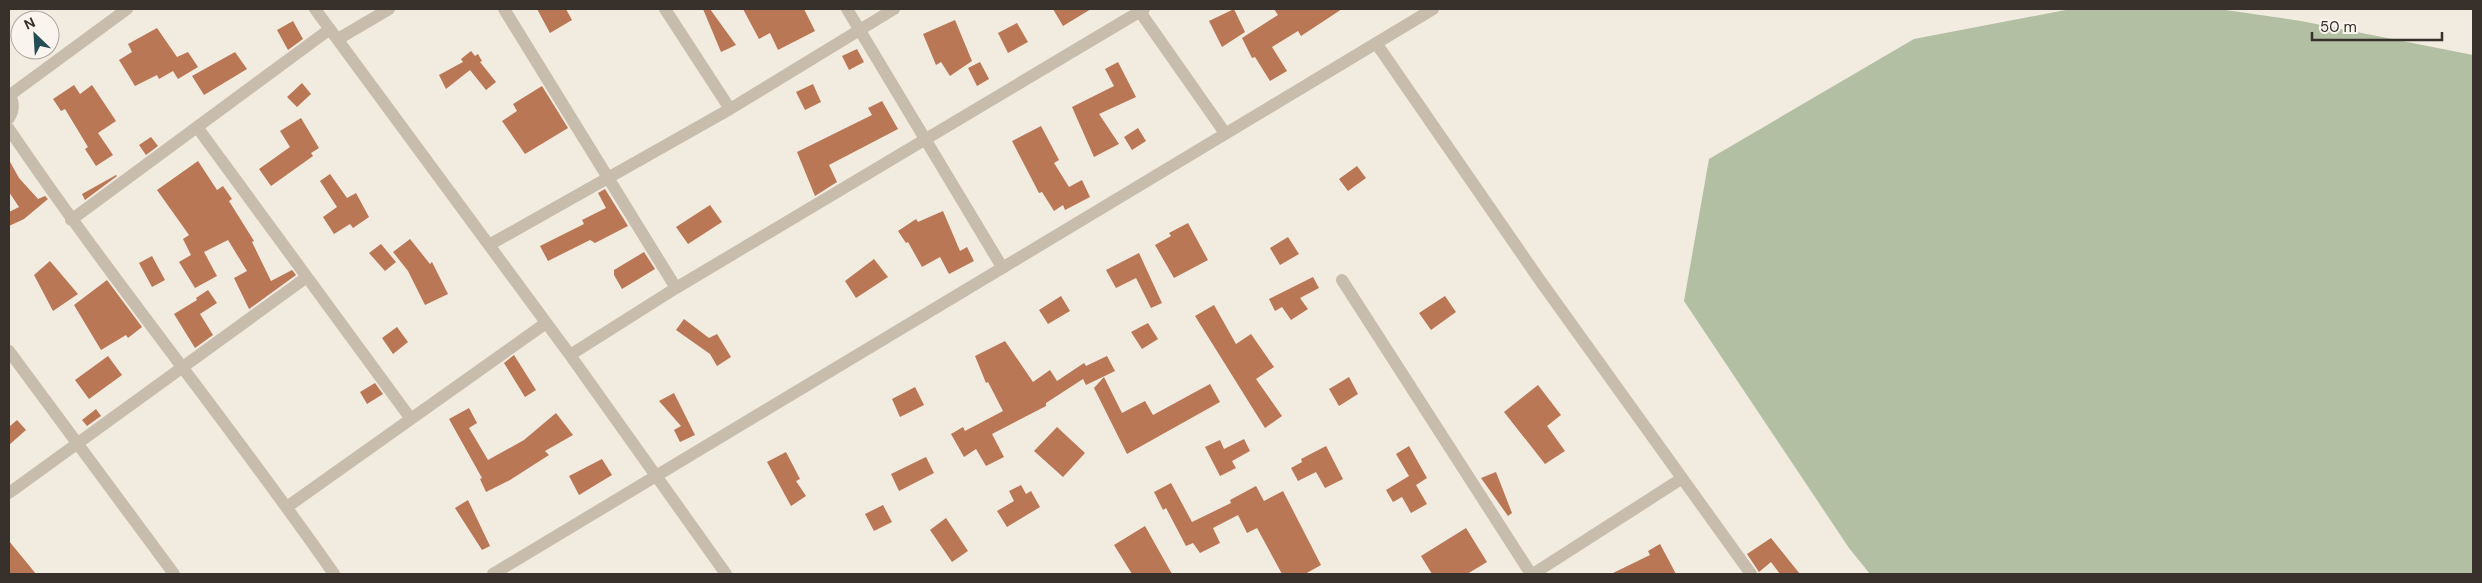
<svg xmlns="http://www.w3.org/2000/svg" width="2482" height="583" font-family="'DM Sans',sans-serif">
<rect width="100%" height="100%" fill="#f1ebe0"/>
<path fill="#b2bfa2" d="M 2071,9 L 2219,9 L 2301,21 L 2473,55 L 2473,574 L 1870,574 L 1849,548 L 1684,301 L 1709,159 L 1914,39 Z"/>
<path fill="#ba7755" d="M 537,9 L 566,9 L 572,20 L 550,33 Z
M 703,9 L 710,9 L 736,45 L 721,52 Z
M 743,9 L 804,9 L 815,31 L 778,50 L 770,33 L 759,39 Z
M 1053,9 L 1091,9 L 1063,26 Z
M 1234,9 L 1245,32 L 1222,47 L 1209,21 Z
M 1274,9 L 1342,9 L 1301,36 L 1298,31 L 1272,47 L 1287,71 L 1270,81 L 1255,57 L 1252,58 L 1242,38 L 1278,15 Z
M 955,20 L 972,61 L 950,76 L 941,62 L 936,65 L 923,34 Z
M 293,21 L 303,39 L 288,50 L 277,30 Z
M 1017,23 L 1028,42 L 1008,53 L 998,33 Z
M 157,28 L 177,57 L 188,52 L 198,67 L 178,79 L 173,71 L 159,79 L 157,75 L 135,86 L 119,60 L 132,52 L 128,44 Z
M 857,49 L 864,62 L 849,70 L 842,56 Z
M 471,51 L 475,56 L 478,54 L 482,61 L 480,62 L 496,82 L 486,90 L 470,70 L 446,89 L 439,75 L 463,62 L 461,59 Z
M 235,52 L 247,69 L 204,95 L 192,76 Z
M 980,62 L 989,79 L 977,86 L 968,68 Z
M 1118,62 L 1136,97 L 1099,114 L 1119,144 L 1094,157 L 1072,107 L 1114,86 L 1105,69 Z
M 302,83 L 311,94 L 297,107 L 287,97 Z
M 813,84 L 821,102 L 805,110 L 796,92 Z
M 74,85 L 80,94 L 92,85 L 116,121 L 98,133 L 113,155 L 96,166 L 85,149 L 88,147 L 65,109 L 61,111 L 53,99 Z
M 542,86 L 568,128 L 525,154 L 502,121 L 517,111 L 513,104 Z
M 882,101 L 898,129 L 829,165 L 837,182 L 815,196 L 797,152 L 872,115 L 868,108 Z
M 301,118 L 319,148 L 311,153 L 313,156 L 271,186 L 259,169 L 290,147 L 280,131 Z
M 1041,126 L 1059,160 L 1054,163 L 1069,187 L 1082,180 L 1090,197 L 1065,210 L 1063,205 L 1054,211 L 1042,192 L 1039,193 L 1012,141 Z
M 1138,128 L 1146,141 L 1132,150 L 1124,137 Z
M 151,137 L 158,146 L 146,155 L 139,145 Z
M 9,160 L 19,178 L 38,199 L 45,196 L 48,199 L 24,219 L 9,226 L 9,212 L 19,207 L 9,192 Z
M 198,161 L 217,190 L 223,186 L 232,199 L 229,201 L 254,241 L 252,242 L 271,281 L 292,270 L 296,275 L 249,309 L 234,278 L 247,271 L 228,240 L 204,252 L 217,276 L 195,288 L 179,262 L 191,255 L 183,239 L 189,235 L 157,190 Z
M 1357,166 L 1366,178 L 1348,191 L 1339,179 Z
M 330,174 L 347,198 L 356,193 L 369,217 L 353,228 L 350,224 L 334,234 L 323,217 L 337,207 L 320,181 Z
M 116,175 L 117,176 L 85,200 L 82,194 Z
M 605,189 L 628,226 L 595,243 L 590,240 L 548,261 L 540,246 L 584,224 L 582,220 L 606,208 L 598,193 Z
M 710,205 L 722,222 L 688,244 L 676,227 Z
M 943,211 L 960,251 L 967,247 L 974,261 L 949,274 L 940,257 L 922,267 L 908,242 L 906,243 L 898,231 L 916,219 L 918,222 Z
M 1188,223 L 1208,260 L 1174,278 L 1155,245 L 1171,236 L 1169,233 Z
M 1288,237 L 1299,254 L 1280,265 L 1270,248 Z
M 410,239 L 430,264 L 432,262 L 448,294 L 425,305 L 408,271 L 393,252 Z
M 381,244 L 396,262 L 385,271 L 369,253 Z
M 644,252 L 655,269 L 622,289 L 614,275 L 614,270 Z
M 1139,253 L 1162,303 L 1151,308 L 1136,278 L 1116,288 L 1106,270 Z
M 152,256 L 165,280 L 152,287 L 139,263 Z
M 874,259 L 888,277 L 856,298 L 845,281 Z
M 50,261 L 78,294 L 53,311 L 34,275 Z
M 1313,277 L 1319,288 L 1300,298 L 1308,309 L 1291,320 L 1282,307 L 1275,311 L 1269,299 Z
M 107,280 L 142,327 L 128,338 L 126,335 L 101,350 L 74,305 Z
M 208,290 L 217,303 L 200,314 L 213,335 L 195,348 L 174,314 L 197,300 L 196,298 Z
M 1061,296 L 1070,311 L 1048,324 L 1039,310 Z
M 1445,296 L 1456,312 L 1431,330 L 1419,313 Z
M 1214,305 L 1236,344 L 1251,334 L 1274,367 L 1256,379 L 1282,416 L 1265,428 L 1195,316 Z
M 684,319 L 709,338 L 717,334 L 731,357 L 717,366 L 710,354 L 676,330 Z
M 1148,323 L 1158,339 L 1142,349 L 1131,332 Z
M 397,327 L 408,342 L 393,354 L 382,338 Z
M 1005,341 L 1033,382 L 1050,370 L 1057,381 L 1084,363 L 1086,366 L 1107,356 L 1115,371 L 1086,385 L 1083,379 L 1046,403 L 1046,406 L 992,434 L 1004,457 L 986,466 L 976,449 L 964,457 L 951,434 L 963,427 L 965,431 L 1003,411 L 988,382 L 986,383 L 975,356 Z
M 514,355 L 536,390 L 525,397 L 504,363 Z
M 108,356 L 122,375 L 89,399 L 75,380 Z
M 1104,377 L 1122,413 L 1145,401 L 1153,415 L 1210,384 L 1220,402 L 1127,454 L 1094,388 Z
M 1349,377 L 1358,394 L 1339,406 L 1329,389 Z
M 375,383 L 383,394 L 367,404 L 360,392 Z
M 1538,385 L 1561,415 L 1547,426 L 1565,451 L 1545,464 L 1504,412 Z
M 915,387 L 924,405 L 900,417 L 892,399 Z
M 674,393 L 695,435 L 680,442 L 674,430 L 681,426 L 659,401 Z
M 469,408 L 477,423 L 469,428 L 488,460 L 524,440 L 556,413 L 573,435 L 545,451 L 549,455 L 510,480 L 486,492 L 480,479 L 482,478 L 449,419 Z
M 96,409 L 101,416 L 87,426 L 82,420 Z
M 17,420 L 26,430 L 9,445 L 9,427 Z
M 1057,427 L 1085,453 L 1063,477 L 1034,451 Z
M 1244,439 L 1250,451 L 1232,461 L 1236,468 L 1220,476 L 1205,447 L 1220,440 L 1224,449 Z
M 1326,446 L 1343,479 L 1325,488 L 1316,472 L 1298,481 L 1291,468 L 1302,462 L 1301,459 Z
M 1409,446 L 1427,478 L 1416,485 L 1427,504 L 1411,513 L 1402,497 L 1393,502 L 1386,490 L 1409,476 L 1396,454 Z
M 786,452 L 800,479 L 796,481 L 806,496 L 791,506 L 767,462 Z
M 926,457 L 934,473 L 899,491 L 891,474 Z
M 602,459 L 612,475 L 579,495 L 569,476 Z
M 1496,472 L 1512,513 L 1508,516 L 1481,478 Z
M 1171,483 L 1192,522 L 1231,503 L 1230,500 L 1256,486 L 1264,501 L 1283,491 L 1321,565 L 1305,574 L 1282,574 L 1257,528 L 1247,533 L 1238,515 L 1213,528 L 1220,543 L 1200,553 L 1193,543 L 1186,546 L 1166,508 L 1163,510 L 1154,492 Z
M 1021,485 L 1026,494 L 1031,491 L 1040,507 L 1007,527 L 997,511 L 1014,501 L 1009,491 Z
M 468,500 L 490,546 L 482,550 L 455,508 Z
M 883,505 L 892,522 L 874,531 L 865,514 Z
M 946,518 L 968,551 L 952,562 L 930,530 Z
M 1145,526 L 1172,574 L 1132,574 L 1114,545 Z
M 1466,528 L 1487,562 L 1467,574 L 1432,574 L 1421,556 Z
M 1771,538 L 1800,574 L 1780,574 L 1771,562 L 1759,572 L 1747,554 Z
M 9,541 L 36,574 L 9,574 Z
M 1660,544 L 1676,574 L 1611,574 L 1650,555 L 1648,551 Z"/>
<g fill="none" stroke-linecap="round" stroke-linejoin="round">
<path stroke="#c8bcad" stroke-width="12" d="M 315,9 L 570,355 L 726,574
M 504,9 L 676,288
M 665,9 L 730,109
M 847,9 L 1002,267
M 1138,9 L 1225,133
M 338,39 L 389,9
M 1376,43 L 1539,279 L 1751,574
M 9,94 C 14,102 14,110 9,118
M 10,95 L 127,9
M 197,127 L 411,419
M 9,129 C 112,281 229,423 334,574
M 71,220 L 330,29
M 489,245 L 730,109 L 894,9
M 1342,280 L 1531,574
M 9,351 L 174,574
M 570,355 L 676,288 L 1144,9
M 9,493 L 307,277
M 287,507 L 546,323
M 493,574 L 1433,9
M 1533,574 L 1681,479"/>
</g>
<rect width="2482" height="583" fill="none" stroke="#37302b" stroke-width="20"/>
<g transform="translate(35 35) rotate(335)"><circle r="24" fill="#f9f4ed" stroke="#aba69f"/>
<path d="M0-4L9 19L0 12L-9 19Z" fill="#244d55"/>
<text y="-8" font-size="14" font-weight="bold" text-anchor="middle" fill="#37302b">N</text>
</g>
<path d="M2312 32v8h130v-8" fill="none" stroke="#37302b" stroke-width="2.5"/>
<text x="2320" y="32" font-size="15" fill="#37302b" stroke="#f9f4ed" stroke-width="4" paint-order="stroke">50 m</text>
</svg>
